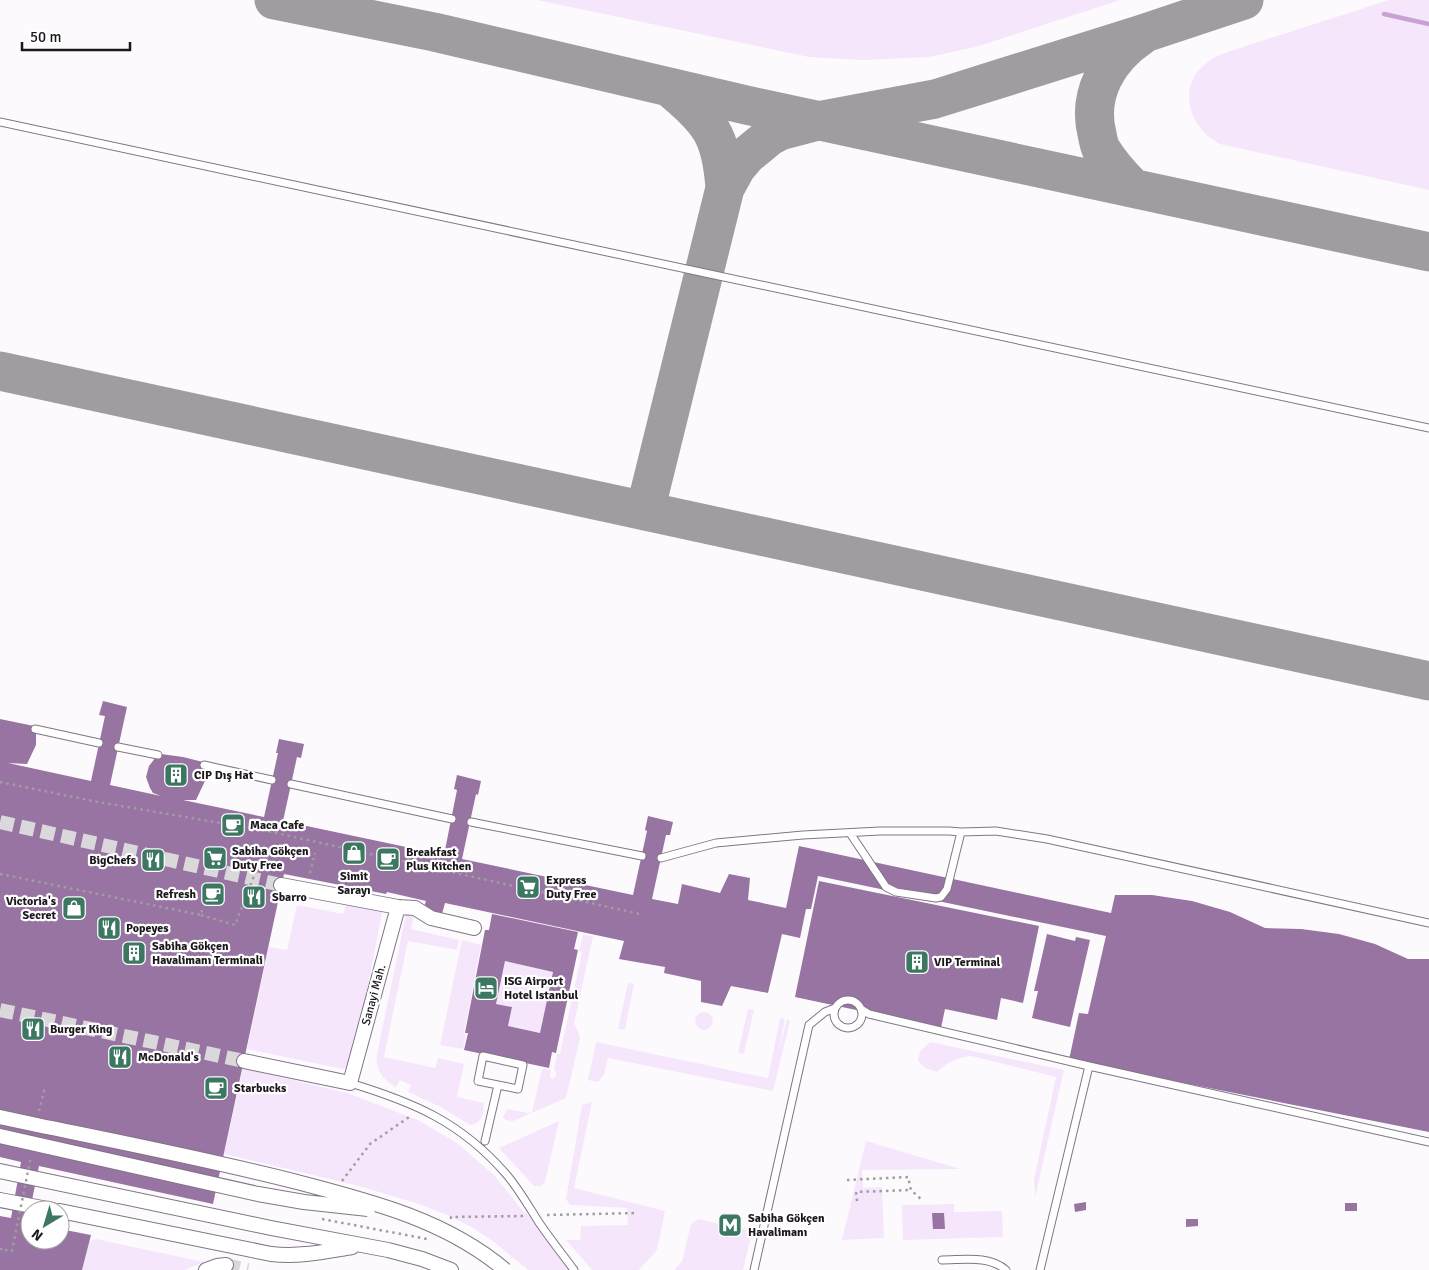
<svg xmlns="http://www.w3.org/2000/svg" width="1429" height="1270" font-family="Signika,sans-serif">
<rect width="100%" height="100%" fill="#fdfafe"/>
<path fill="#f6e6fc" d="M 537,0 L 1120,0 L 976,47 L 928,57 L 864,60 L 809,57 Z
M 1389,0 L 1429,0 L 1429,190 L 1220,144 C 1189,128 1176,87 1206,63 C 1212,58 1220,55 1227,52 Z
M 347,903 L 382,909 L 382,913 L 355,1052 L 349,1066 L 343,1069 L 247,1049 L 269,947 L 287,950 L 297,905 L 343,914 Z
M 406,914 L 414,915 L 411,929 L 459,940 L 457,950 L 408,941 L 384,1057 L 435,1068 L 438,1058 L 464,1064 L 457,1097 L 484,1103 C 484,1113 482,1124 470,1125 L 441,1107 L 408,1092 L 411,1085 L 400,1080 L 396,1087 C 383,1080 375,1070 377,1054 Z
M 583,935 L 593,936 L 574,1024 L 578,1031 L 580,1038 L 566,1098 L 513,1121 L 505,1120 L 503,1117 L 507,1109 L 528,1113 L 532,1112 L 542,1069 L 551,1070 L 550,1077 L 552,1079 L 556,1076 L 556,1072 L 554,1070 L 557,1054 L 560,1054 L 582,952 L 579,951 Z
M 462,940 L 481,945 L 464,1034 L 466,1035 L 463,1049 L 440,1045 Z
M 505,961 L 553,972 L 540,1033 L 508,1026 L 512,1007 L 496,1004 Z
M 628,983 L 634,984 L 625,1030 L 618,1029 Z
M 748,1009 L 754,1010 L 744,1054 L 738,1053 Z
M695 1021a9 9 0 1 1 18 0a9 9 0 1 1-18 0Z
M 780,1018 L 785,1019 L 778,1054 L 787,1019 L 790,1021 L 773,1091 L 608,1058 L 604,1075 L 598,1082 L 588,1080 L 596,1042 L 768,1078 Z
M 930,1042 L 1064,1070 L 1035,1198 L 1034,1179 L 1056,1077 L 971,1056 C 956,1058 948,1062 937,1072 L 925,1068 L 918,1061 L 920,1051 Z
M 243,1068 L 347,1093 L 418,1120 L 457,1143 L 495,1176 L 522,1210 L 540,1225 L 570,1270 L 528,1270 L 494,1242 L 473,1228 L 450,1216 L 419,1204 L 359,1186 L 224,1154 Z
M 592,1102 L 574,1188 L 665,1211 L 657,1250 L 639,1270 L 592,1270 L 566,1240 L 580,1240 L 581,1226 L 628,1225 L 627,1208 L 570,1205 L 566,1199 L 582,1105 Z
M 559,1121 L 545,1182 L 541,1186 L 534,1186 L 499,1148 Z
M 866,1141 L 960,1169 L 862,1170 L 863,1188 L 882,1187 L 884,1238 L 842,1240 Z
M 954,1204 L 954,1212 L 1002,1211 L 1003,1237 L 903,1240 L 902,1205 Z
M 698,1219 L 752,1231 L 743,1270 L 674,1270 L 682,1261 L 691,1224 Z
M 96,1239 L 204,1262 L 185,1270 L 82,1270 L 89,1242 Z"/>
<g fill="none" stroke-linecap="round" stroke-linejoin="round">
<path stroke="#c7a2d3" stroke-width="4.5" d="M 1384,14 L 1429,24"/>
<path stroke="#a09ca0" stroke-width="39" d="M 274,0 L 434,32 L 746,105 L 1429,252
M 669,87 C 710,122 721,133 725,188
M 1133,188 C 1121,176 1110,164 1101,149 C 1099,145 1098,139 1097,134 C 1087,94 1108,58 1141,36
M 0,371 L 1429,681
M 645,511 L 725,188 L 736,168 L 747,155 L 769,137 L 780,131 L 818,121 L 935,99 L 1142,34 L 1244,0"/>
</g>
<path fill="#9774a2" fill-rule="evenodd" d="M 103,701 L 127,707 L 110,785 L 161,796 L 153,793 L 150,788 L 146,777 L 149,766 L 156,757 L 161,754 L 183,757 L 203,762 L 205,770 L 205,781 L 196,800 L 183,800 L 264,817 L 278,753 L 276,753 L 279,739 L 304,744 L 301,758 L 297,757 L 283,821 L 444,855 L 457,790 L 454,789 L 457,775 L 481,781 L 478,795 L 476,794 L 462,859 L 633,895 L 647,831 L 645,830 L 648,816 L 673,822 L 670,835 L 666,835 L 652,899 L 678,904 L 682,884 L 720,893 L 729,874 L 750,878 L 748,900 L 786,908 L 799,846 L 1111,913 L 1115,895 L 1152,895 L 1192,901 L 1230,912 L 1265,928 L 1301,929 L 1339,934 L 1375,944 L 1408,959 L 1429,959 L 1429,1132 L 1069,1060 L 1079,1013 L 1088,1014 L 1106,936 L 818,876 L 811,909 L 806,909 L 800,938 L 782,934 L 768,993 L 731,986 L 722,1006 L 701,1002 L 701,981 L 664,973 L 665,967 L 619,959 L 624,941 L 445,903 L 442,914 L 423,910 L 426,901 L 387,892 L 386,894 L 284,874 L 213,1204 L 39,1166 L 30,1210 L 29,1222 L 30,1222 L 30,1240 L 60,1240 L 60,1229 L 91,1235 L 82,1270 L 0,1270 L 0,1216 L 11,1218 L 21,1162 L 0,1157 L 0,719 L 34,726 L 36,734 L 36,745 L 27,764 L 8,763 L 91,781 L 105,716 L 99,715 Z
M 819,881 L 1039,926 L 1023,1003 L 1001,998 L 997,1020 L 945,1009 L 941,1028 L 795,997 Z
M 492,914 L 578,932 L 574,949 L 578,950 L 556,1053 L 552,1052 L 549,1068 L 464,1050 L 468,1033 L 465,1033 L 485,930 L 489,930 ZM 505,961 L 553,972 L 540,1033 L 508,1026 L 512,1007 L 496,1004 Z
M 1047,934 L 1075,941 L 1076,937 L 1090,940 L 1070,1027 L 1032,1018 L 1038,991 L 1034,991 Z
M 1086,1202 L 1086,1210 L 1075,1212 L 1074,1204 Z
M 1345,1203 L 1357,1203 L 1357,1211 L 1345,1211 Z
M 932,1213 L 944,1213 L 945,1229 L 933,1229 Z
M 1186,1219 L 1198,1219 L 1198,1226 L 1186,1227 Z"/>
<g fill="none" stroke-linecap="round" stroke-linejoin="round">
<path stroke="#dbd8dc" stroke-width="14" stroke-dasharray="14 7" stroke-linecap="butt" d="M 0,822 L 281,885
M 0,1010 L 244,1061
M 226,1265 L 248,1270"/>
<g stroke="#817585" stroke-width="9">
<path id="lane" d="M 0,122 L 1429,428
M 35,729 L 99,743
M 118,747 L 158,755
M 204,765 L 272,780
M 291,784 L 452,819
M 471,822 L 642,856
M 850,833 L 886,887 L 896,892 L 936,898 L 941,897 L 947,889 L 961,832
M 661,858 L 716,843 L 803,835 L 880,831 L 949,831 L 961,832 L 996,831 L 1047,839 L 1429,923
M834 1014a14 14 0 1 1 28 0a14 14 0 1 1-28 0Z
M 861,1009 L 869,1014 L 1089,1066 L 1429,1142
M 483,1056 L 523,1065 L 518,1089 L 478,1081 Z
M 350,1083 C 413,1102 461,1122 506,1174 C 519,1189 529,1207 540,1224 C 551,1240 563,1255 574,1270
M 485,1141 L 498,1085
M 942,1260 C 963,1260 989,1255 1006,1270
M 754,1270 L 809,1025 L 825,1012 L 835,1008
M 1040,1270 L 1089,1066"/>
</g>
<g stroke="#817585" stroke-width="16">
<path id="street" d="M 281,885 L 398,907 L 415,908 L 431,918 L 474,928
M 244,1061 L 350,1083 L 398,907
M 0,1117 L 37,1125
M 0,1171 L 271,1228 L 388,1250 L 422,1259 L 451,1270
M 0,1200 L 53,1210
M 60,1211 L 271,1254 C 301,1257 322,1252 352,1247
M 206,1270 L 217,1266 L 226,1265"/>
</g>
<path stroke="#a19da2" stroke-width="2.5" stroke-dasharray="2.5 4" stroke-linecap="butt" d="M 0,782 L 98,802 L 267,831 L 640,914
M 310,873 L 315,853
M 0,874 L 201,915 L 202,910
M 201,915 L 235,925 L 259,863
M 39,1111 L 45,1087
M 847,1180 L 908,1177 L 911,1190 L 922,1200
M 342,1181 L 370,1144 L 412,1115
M 857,1201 L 856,1192 L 911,1190
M 547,1215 L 638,1213
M 322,1219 L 427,1239
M 451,1219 L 451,1217 L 524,1216
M 0,1249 L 5,1250"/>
<use href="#lane" stroke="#fff" stroke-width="7"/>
<use href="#street" stroke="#fff" stroke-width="14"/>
<g stroke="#817585" stroke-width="16" stroke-linecap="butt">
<path id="street-bridge" d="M 37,1125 C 124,1143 211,1160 297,1182 C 370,1201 446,1220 505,1270
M 0,1136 L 258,1194 L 304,1202 L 368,1209"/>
</g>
<path stroke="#a19da2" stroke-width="2.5" stroke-dasharray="2.5 4" stroke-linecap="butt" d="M 5,1250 L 12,1251 L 31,1156"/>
<use href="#street-bridge" stroke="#fff" stroke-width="14"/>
</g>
<defs>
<g id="building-square" transform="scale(1.25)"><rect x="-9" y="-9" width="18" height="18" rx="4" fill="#3b7761" stroke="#fff"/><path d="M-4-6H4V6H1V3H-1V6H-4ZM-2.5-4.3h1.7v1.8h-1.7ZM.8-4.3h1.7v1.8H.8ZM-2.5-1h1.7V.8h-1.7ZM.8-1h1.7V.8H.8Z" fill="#fff"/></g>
<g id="cafe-square" transform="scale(1.25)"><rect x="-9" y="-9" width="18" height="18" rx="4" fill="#3b7761" stroke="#fff"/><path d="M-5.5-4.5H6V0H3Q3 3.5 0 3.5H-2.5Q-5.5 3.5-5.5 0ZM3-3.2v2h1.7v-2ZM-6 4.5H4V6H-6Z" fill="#fff"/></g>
<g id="shop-square" transform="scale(1.25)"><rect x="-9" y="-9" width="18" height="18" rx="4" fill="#3b7761" stroke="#fff"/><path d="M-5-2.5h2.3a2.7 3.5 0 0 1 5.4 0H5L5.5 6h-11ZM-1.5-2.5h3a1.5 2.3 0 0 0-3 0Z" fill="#fff"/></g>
<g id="supermarket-square" transform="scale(1.25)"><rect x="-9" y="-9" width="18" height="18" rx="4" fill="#3b7761" stroke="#fff"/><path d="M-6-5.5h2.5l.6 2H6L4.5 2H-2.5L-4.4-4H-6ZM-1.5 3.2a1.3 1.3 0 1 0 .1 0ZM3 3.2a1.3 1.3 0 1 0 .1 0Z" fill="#fff"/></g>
<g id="restaurant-square" transform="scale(1.25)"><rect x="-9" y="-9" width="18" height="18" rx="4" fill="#3b7761" stroke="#fff"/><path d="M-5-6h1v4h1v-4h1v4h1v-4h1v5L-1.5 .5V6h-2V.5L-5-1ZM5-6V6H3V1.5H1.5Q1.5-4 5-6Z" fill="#fff"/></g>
<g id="hotel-square" transform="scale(1.25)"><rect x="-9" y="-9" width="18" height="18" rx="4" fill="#3b7761" stroke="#fff"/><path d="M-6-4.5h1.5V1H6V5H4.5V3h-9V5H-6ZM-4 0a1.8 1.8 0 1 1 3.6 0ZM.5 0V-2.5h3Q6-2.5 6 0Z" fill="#fff"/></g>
<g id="metro-square" transform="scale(1.25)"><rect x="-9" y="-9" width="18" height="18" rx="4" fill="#3b7761" stroke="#fff"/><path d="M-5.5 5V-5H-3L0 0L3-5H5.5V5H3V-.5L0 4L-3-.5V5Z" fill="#fff"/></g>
</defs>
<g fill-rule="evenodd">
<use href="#building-square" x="176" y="775"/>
<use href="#cafe-square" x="233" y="825"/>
<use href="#shop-square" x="354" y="853"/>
<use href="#supermarket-square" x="215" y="858"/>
<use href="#cafe-square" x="388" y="859"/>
<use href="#restaurant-square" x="153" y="860"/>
<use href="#supermarket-square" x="528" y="887"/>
<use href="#cafe-square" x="213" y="894"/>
<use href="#restaurant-square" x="254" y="897"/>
<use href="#shop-square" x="74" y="908"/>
<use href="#restaurant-square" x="109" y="928"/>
<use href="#building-square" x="134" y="953"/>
<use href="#building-square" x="917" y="962"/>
<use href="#hotel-square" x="486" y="988"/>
<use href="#restaurant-square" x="33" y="1029"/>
<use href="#restaurant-square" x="120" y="1057"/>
<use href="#cafe-square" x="216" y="1088"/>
<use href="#metro-square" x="730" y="1225"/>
</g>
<g text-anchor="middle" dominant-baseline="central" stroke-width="4.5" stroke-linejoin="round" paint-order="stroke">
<g font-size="12" font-weight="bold" fill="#1b171d" stroke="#fff" text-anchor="start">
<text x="194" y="775">CIP Dış Hat</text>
<text x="250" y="825">Maca Cafe</text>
<text x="232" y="851">Sabiha Gökçen<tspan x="232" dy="14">Duty Free</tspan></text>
<text x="406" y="852">Breakfast<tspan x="406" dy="14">Plus Kitchen</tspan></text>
<text x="136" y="860" text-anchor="end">BigChefs</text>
<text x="354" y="876" text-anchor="middle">Simit<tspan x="354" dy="14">Sarayı</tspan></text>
<text x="546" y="880">Express<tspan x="546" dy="14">Duty Free</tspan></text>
<text x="196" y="894" text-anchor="end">Refresh</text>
<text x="272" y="897">Sbarro</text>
<text x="56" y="901" text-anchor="end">Victoria's<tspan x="56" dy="14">Secret</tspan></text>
<text x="126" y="928">Popeyes</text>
<text x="152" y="946">Sabiha Gökçen<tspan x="152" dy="14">Havalimanı Terminali</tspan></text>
<text x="934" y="962">VIP Terminal</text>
<text x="504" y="981">ISG Airport<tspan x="504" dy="14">Hotel Istanbul</tspan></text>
<text x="50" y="1029">Burger King</text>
<text x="138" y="1057">McDonald's</text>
<text x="234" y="1088">Starbucks</text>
<text x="748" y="1218">Sabiha Gökçen<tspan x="748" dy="14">Havalimanı</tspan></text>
</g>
<g font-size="12" fill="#1b171d" stroke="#fff">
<text transform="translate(374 995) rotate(-75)">Sanayi Mah.</text>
</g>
</g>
<g transform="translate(45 1225) rotate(218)"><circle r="24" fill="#ffffff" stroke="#a4a2a5"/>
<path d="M0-4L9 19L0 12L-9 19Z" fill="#3b7761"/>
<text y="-8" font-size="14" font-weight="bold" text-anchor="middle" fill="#1b171d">N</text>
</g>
<path d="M22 42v8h108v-8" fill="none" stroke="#1b171d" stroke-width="2.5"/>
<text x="30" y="42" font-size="15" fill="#1b171d" stroke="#ffffff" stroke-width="4" paint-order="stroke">50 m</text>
</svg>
